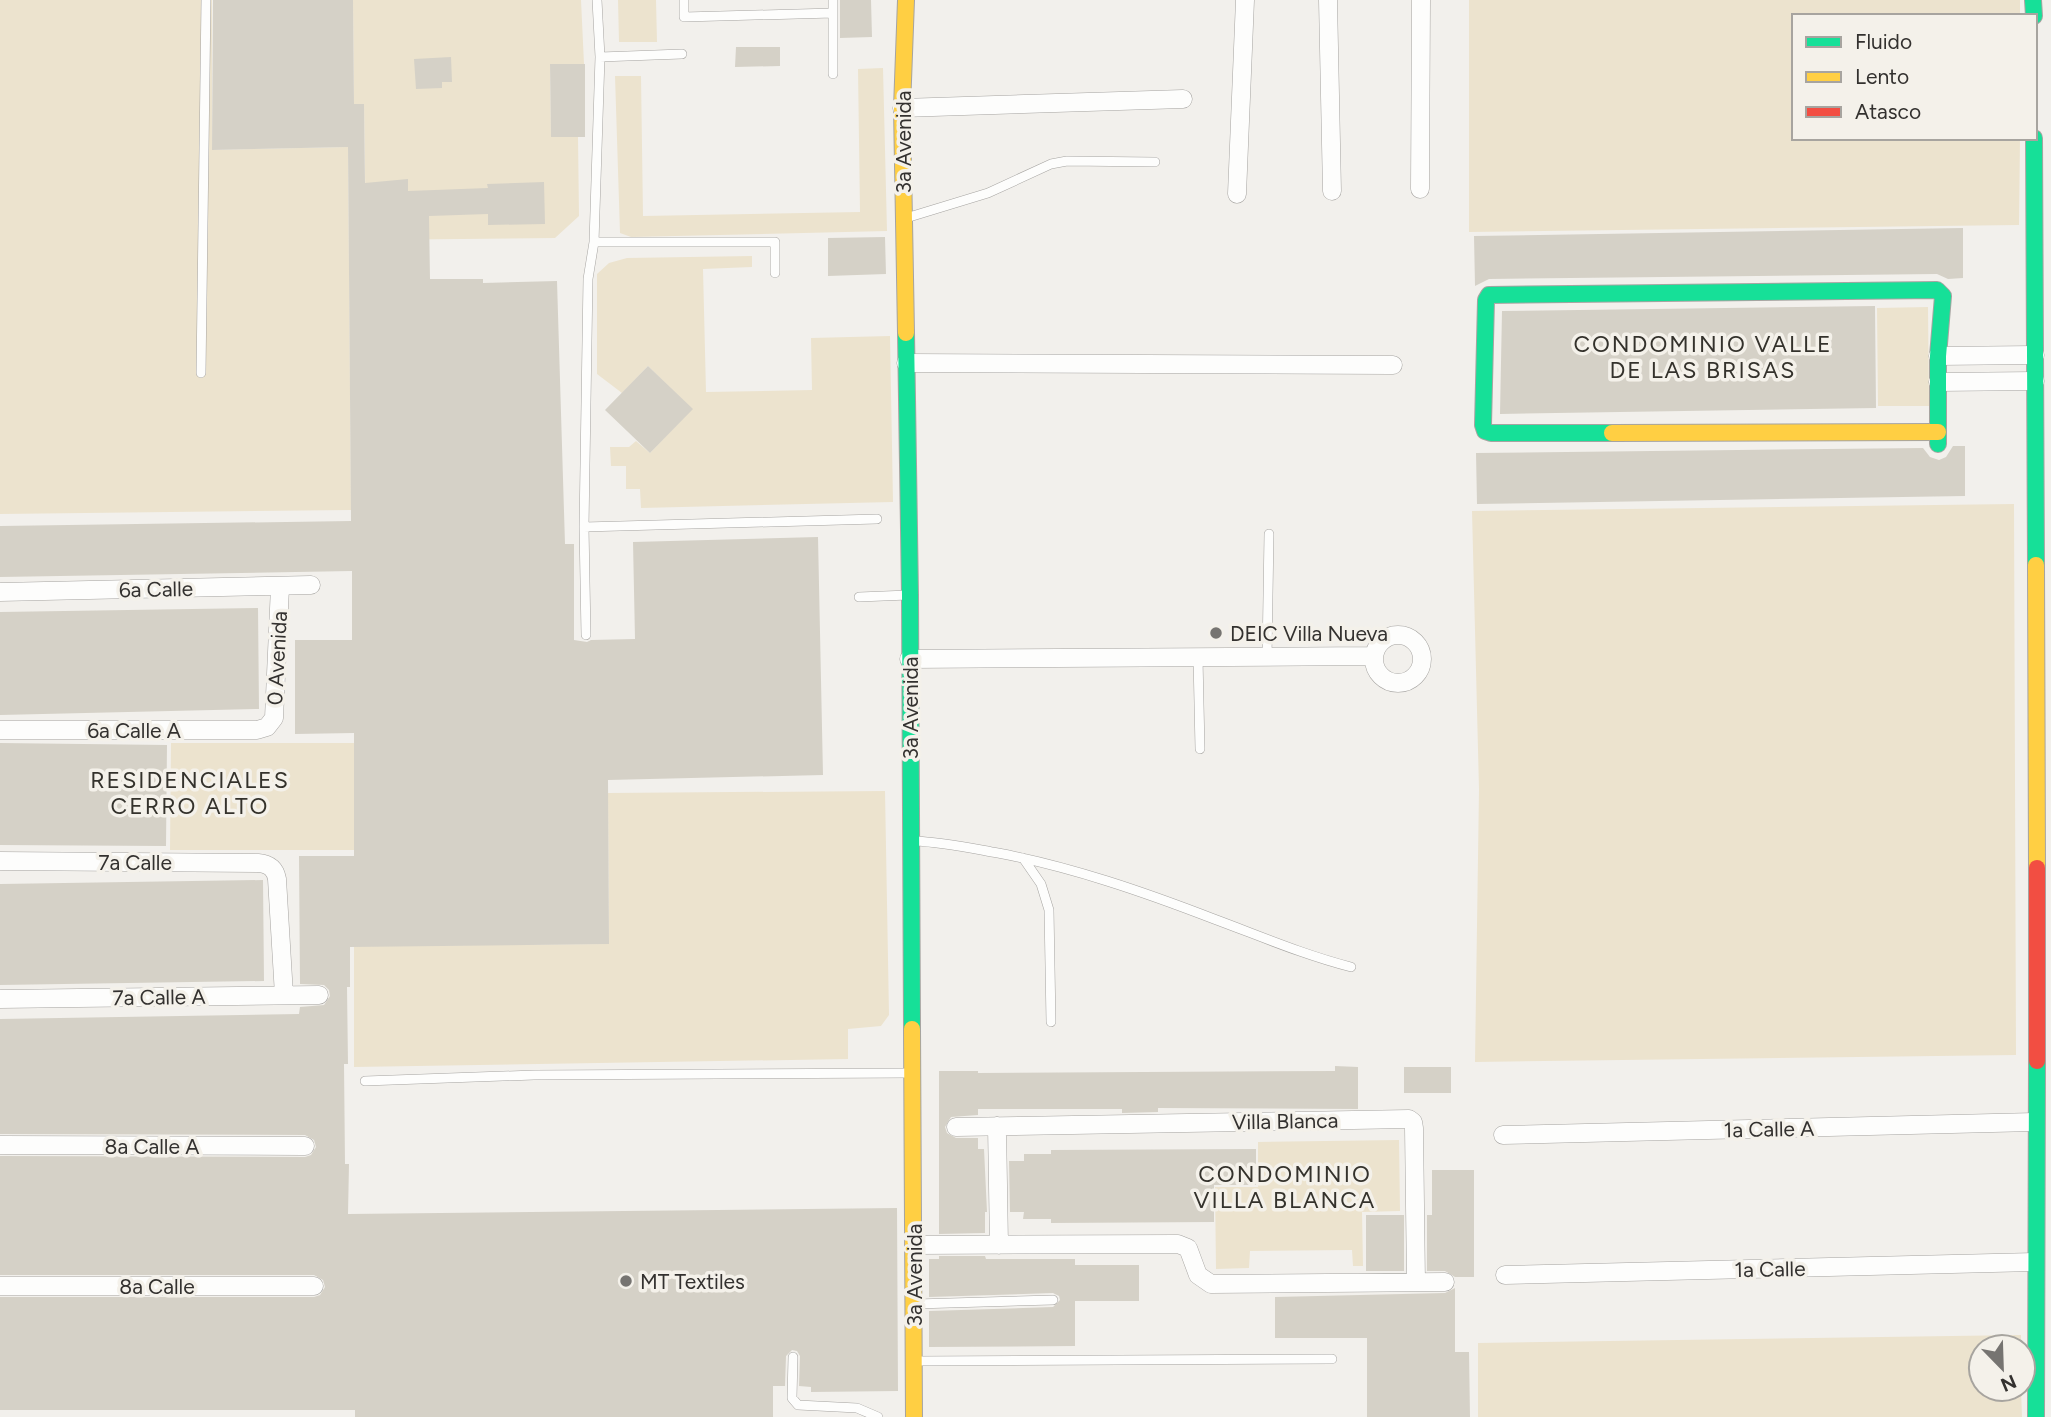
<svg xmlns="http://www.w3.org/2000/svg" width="2051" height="1417" font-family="Figtree,sans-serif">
<rect width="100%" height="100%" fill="#f2f0ec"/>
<path fill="#ece3ce" d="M 0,0 L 212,0 L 212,150 L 348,147 L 351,510 L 0,514 Z
M 353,0 L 581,0 L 584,64 L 550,64 L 551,137 L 578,137 L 579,216 L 555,238 L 366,240 L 364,104 L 354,104 Z
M 618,0 L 656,0 L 657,42 L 619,42 Z
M 1469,0 L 2020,0 L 2020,16 L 1794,16 L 1794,138 L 2020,138 L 2019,225 L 1469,232 Z
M 883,68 L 887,231 L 631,237 L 620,233 L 615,76 L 641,76 L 643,216 L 860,212 L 858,69 Z
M 752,256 L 752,267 L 703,269 L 706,392 L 812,390 L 811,338 L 890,336 L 893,502 L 641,508 L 640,489 L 626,489 L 626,466 L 611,466 L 610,447 L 629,447 L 636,441 L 650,453 L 692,409 L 648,366 L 622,393 L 597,374 L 597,274 L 609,263 L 627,258 Z
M 1928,307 L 1929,406 L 1878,406 L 1877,308 Z
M 2014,504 L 2016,1055 L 1475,1062 L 1479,789 L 1472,511 Z
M 171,743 L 354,743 L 354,850 L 170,850 Z
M 885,791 L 889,1015 L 881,1026 L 848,1029 L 848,1059 L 354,1067 L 354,946 L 609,944 L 608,793 Z
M 1399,1140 L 1400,1211 L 1362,1212 L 1363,1266 L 1353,1266 L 1352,1250 L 1250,1251 L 1249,1268 L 1216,1269 L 1215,1187 L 1258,1187 L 1258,1142 Z
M 2021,1335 L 2021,1347 L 1981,1347 L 1981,1389 L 2021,1389 L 2022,1417 L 1478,1417 L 1478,1343 Z"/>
<path fill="#d5d1c7" d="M 213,0 L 353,0 L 354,104 L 364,104 L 365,183 L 408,179 L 408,191 L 488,188 L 487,184 L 544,182 L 545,224 L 488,225 L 488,214 L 429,216 L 430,279 L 483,279 L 483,283 L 557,281 L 565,544 L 574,544 L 574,640 L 587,642 L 591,640 L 635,639 L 633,542 L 818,537 L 823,775 L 608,780 L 609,944 L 350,947 L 350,987 L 347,987 L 348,1064 L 344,1064 L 345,1164 L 349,1164 L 348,1214 L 897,1208 L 898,1391 L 811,1392 L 811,1387 L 799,1386 L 800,1356 L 797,1351 L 792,1350 L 786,1356 L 785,1386 L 773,1386 L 773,1417 L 355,1417 L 355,1410 L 0,1410 L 0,1297 L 314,1297 L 320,1295 L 325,1287 L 323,1280 L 314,1275 L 0,1275 L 0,1156 L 305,1157 L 311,1155 L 316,1147 L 314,1140 L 305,1135 L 0,1134 L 0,1019 L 299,1014 L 300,1007 L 324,1005 L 330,996 L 329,990 L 324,985 L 300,984 L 299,856 L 354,856 L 354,733 L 295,734 L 295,640 L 352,640 L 352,571 L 0,577 L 0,526 L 351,521 L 348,147 L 212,150 Z
M 840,0 L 871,0 L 872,37 L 840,38 Z
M 736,47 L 780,47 L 780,66 L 735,67 Z
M 451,57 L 452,82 L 442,82 L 442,88 L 416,89 L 414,59 Z
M 550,64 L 585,64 L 585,137 L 551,137 Z
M 1963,228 L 1963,278 L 1948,279 L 1937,274 L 1489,279 L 1475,286 L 1474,236 Z
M 885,237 L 886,274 L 828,276 L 828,238 Z
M 1875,306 L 1876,408 L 1500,414 L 1502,311 Z
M 648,366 L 693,409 L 650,453 L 605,410 Z
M 1953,446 L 1965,446 L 1965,496 L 1477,504 L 1476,453 L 1923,448 L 1930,457 L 1939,460 L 1946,457 Z
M 258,608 L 259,709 L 0,715 L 0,612 Z
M 0,743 L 167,745 L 166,846 L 0,845 Z
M 263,880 L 264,981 L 0,985 L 0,884 Z
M 1335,1066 L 1358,1067 L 1358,1109 L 1158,1108 L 1158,1112 L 1122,1113 L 1122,1109 L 978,1109 L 978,1115 L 951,1117 L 945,1127 L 947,1133 L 956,1138 L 978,1138 L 978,1149 L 984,1149 L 987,1212 L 985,1212 L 985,1233 L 939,1234 L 939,1071 L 978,1071 L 978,1073 L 1335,1071 Z
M 1404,1067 L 1451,1067 L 1451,1093 L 1404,1093 Z
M 1256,1149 L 1256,1185 L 1214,1185 L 1214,1222 L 1051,1223 L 1051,1219 L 1023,1219 L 1024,1212 L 1010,1212 L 1009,1161 L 1024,1161 L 1024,1154 L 1051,1154 L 1051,1150 Z
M 1432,1170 L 1474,1170 L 1474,1277 L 1455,1277 L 1445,1271 L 1427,1271 L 1427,1215 L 1432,1215 Z
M 1366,1215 L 1404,1215 L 1404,1271 L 1366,1271 Z
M 939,1256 L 985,1256 L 986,1259 L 1075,1259 L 1075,1265 L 1139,1265 L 1139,1301 L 1075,1301 L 1075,1346 L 929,1347 L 929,1311 L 1053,1307 L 1060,1300 L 1059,1296 L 1053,1293 L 929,1297 L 929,1259 L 939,1259 Z
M 1455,1288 L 1455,1352 L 1469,1352 L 1470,1417 L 1367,1417 L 1367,1338 L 1275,1338 L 1275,1297 L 1445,1293 Z"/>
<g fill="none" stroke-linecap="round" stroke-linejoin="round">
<g stroke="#a6a4a1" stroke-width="10">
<path id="lane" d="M 684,0 L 684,17 L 833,13 L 833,0
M 833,13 L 833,74
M 600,57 L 682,54
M 906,218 L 988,193 L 1051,164 L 1067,161 L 1155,162
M 594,242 L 775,242 L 775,273
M 201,373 L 206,0
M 584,527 L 877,519
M 859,597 L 908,595
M 586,635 L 584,527 L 588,279 L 594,242 L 600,57 L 597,0
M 1267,657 L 1269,534
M 1198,658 L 1200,749
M 914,841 C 943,842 970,848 998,853 C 1072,867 1144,892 1214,919 C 1260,936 1304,955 1351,967
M 1023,858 L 1041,884 L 1049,910 L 1051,1022
M 365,1081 L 534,1075 L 911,1073
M 916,1304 L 1053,1300
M 793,1357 L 792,1398 L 798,1405 L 857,1408 L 878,1417
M 916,1361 L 1332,1359"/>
</g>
<g stroke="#a6a4a1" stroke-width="19">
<path id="street" d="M 1328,0 L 1332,191
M 902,108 L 1183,99
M 1420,189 L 1421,0
M 1237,194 L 1245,0
M 1938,356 L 2035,355
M 906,363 L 1393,365
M 1938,382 L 2035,381
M 0,592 L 311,585
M1374 659a24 24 0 1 1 48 0a24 24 0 1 1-48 0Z
M 909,659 L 1373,656
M 0,730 L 257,730 L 267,727 L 274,718 L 280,587
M 0,861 L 258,863 C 269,864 275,868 277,879 L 284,995
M 0,999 L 319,995
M 997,1126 L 999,1245
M 956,1127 L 1409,1119 L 1413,1122 L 1414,1128 L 1416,1282
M 1503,1135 L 2035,1122
M 0,1145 L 305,1146
M 914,1245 L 1178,1244 L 1188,1248 L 1198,1275 L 1211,1284 L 1445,1282
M 1505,1275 L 2035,1262
M 0,1286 L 314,1286"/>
</g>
<g stroke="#a6a4a1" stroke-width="18">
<path id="fast" d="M 2033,0 L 2034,16
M 2034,138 L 2036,565
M 906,333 L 910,595 L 912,1029
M 1612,433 L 1491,433 L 1485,431 L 1483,425 L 1486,300 L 1489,295 L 1937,290 L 1943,296 L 1938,356 L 1938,444
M 2036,1417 L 2037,1061"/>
</g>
<g stroke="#a6a4a1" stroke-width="18">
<path id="slow" d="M 906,333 L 902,108 L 906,0
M 1612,433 L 1938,432
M 2036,565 L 2037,868
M 912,1029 L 914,1417"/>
</g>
<g stroke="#a6a4a1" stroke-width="18">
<path id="jam" d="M 2037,1061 L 2037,868"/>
</g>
<use href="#lane" stroke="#fdfdfc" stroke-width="9"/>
<use href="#street" stroke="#fdfdfc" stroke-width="18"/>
<use href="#fast" stroke="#16e098" stroke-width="16"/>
<use href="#slow" stroke="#ffcf43" stroke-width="16"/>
<use href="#jam" stroke="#f24e42" stroke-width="16"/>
</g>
<g fill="#767471" stroke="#f4f1ea" stroke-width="2.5">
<circle cx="1216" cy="633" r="7"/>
<circle cx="626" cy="1281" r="7"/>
</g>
<g text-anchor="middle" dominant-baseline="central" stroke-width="7" stroke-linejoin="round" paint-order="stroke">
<g font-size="21" fill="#33312f" stroke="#f4f1ea">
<text transform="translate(903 142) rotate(-90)">3a Avenida</text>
<text transform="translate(156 589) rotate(-1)">6a Calle</text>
<text transform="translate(277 658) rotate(-87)">0 Avenida</text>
<text transform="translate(910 708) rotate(-90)">3a Avenida</text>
<text x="134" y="730">6a Calle A</text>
<text x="135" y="862">7a Calle</text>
<text transform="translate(159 997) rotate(-1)">7a Calle A</text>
<text transform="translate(1285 1121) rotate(-1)">Villa Blanca</text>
<text transform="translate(1769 1129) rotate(-1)">1a Calle A</text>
<text x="152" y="1146">8a Calle A</text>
<text transform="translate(1770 1269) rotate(-1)">1a Calle</text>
<text transform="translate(914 1275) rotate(-90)">3a Avenida</text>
<text x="157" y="1286">8a Calle</text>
</g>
<g font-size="21" fill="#33312f" stroke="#f4f1ea" text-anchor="start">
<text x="1230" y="633">DEIC Villa Nueva</text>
<text x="640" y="1281">MT Textiles</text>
</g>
<g font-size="23" letter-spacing="2" fill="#34322c" stroke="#f4f1ea">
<text x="1703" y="344">CONDOMINIO VALLE<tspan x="1703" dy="26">DE LAS BRISAS</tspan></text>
<text x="190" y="780">RESIDENCIALES<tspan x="190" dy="26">CERRO ALTO</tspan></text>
<text x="1285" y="1174">CONDOMINIO<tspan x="1285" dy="26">VILLA BLANCA</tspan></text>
</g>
</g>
<rect x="1792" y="14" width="245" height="126" fill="#f4f1ea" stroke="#a7a49f" stroke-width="2"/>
<rect x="1806" y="37" width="35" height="10" fill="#16e098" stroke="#a7a49f" stroke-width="2"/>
<text x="1855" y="49" font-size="21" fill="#33312f">Fluido</text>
<rect x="1806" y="72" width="35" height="10" fill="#ffcf43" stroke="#a7a49f" stroke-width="2"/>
<text x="1855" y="84" font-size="21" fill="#33312f">Lento</text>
<rect x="1806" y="107" width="35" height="10" fill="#f24e42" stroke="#a7a49f" stroke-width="2"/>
<text x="1855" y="119" font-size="21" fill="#33312f">Atasco</text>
<g transform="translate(2002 1368) rotate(157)"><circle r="33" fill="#f4f1ea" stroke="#a7a49f" stroke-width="2"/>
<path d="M0-5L12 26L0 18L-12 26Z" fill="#767471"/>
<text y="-10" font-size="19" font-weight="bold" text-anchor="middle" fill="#33312f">N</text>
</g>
</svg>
